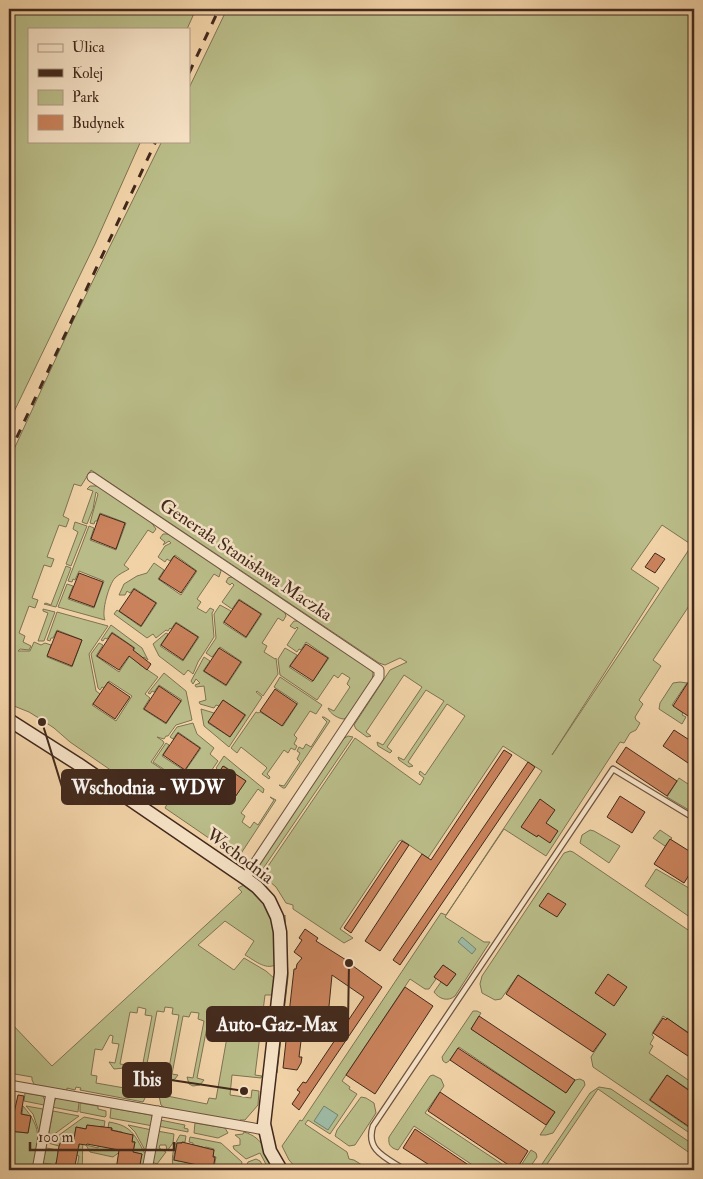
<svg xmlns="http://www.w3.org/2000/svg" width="703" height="1179" font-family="'IM FELL Double Pica',serif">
<rect width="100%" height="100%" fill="#f1d2a7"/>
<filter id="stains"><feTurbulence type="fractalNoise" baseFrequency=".004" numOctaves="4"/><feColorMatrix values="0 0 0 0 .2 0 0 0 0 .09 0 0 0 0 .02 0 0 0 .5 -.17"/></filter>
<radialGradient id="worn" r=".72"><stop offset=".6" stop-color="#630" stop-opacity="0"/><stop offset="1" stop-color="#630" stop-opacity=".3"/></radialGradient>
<path fill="#b9bc88" stroke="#7e7252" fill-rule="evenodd" d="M 9,9 L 196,9 L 187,29 L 29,29 L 29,141 L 138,141 L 140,143 L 95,244 L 9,422 Z
M 227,9 L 694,9 L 694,609 L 689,606 L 653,660 L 661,666 L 639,700 L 643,704 L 635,717 L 636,720 L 640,723 L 636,730 L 630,733 L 624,743 L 620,742 L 546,856 L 504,829 L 445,917 L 484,942 L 490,942 L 455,996 C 448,1002 439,999 434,992 L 441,982 L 447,986 L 456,974 L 443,965 L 434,977 L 436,979 L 429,989 L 425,989 L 410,979 L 342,1081 L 350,1087 L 349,1089 L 357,1094 L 330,1134 L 308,1120 L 305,1124 L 347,1152 L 349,1159 L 354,1160 L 370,1170 L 298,1170 L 289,1160 L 282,1146 L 300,1120 L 302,1121 L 441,913 L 446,915 L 542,771 L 503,746 L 428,858 L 402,840 L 399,841 L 340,929 L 353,938 L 344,943 L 293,909 L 293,905 L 286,903 L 276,887 L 262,875 L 355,738 L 420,785 L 424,778 L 419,774 L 420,771 L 425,775 L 465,716 L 447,704 L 408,762 L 413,766 L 409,767 L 399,760 L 398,757 L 404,760 L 444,701 L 426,690 L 387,747 L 392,751 L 390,753 L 378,746 L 377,742 L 383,745 L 422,687 L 404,675 L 366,732 L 371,736 L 367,737 L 356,729 L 354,725 L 390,670 L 407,662 L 400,658 L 385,665 L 379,663 L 91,470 L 81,486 L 74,484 L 63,516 L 69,519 L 66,527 L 59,525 L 47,557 L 54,559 L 51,567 L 44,565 L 32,598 L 38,600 L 35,608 L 29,606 L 19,633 L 25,636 L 23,642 L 31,646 L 29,650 L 20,649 L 18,651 L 30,651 L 34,642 L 41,645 L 45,643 L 51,645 L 47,657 L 72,667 L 82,640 L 57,630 L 53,638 L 51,638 L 50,641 L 47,640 L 57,612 L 108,626 L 89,654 L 96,691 L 100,694 L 92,705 L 116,721 L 132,696 L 109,681 L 104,688 L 102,687 L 100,690 L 98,688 L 91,654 L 99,643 L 103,645 L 96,656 L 119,672 L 135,648 L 112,632 L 107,639 L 105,638 L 103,641 L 101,640 L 111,625 L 142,648 L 148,660 L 144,657 L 139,664 L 158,677 L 145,694 L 150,698 L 143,709 L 166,724 L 182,700 L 159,685 L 154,692 L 152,691 L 150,694 L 148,693 L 164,673 L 186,691 L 192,720 L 176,725 L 168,736 L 166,736 L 164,739 L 157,737 L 163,741 L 164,743 L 151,762 L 172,776 L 169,780 L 158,773 L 159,785 L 154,800 L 70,742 L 54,728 L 42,720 L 29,712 L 9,704 L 9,460 L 75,317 L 162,141 L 189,141 L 189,88 ZM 662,525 L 692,545 L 552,755 L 659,588 L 631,569 Z
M 90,486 L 99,486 L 151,522 L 156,529 L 153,533 L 148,530 L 124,565 L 129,569 C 124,572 119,574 115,578 C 109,584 101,612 105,620 L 58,607 L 67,584 L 73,586 L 68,599 L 94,608 L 104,581 L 79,571 L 75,580 L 73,579 L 72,582 L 68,581 L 89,526 L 94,528 L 90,540 L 116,550 L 126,523 L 100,513 L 97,521 L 95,521 L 94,524 L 90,523 L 98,494 L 96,492 L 93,509 L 87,524 L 82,522 L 93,491 L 87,489 Z
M 75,522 L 87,526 L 71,566 L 66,564 L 78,532 L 73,529 Z
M 163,534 L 169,534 L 219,567 L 221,571 L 219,577 L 214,574 L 197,599 L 201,602 L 197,608 L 206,613 L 210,608 L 214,610 L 212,613 L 214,637 L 198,662 L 193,674 L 188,670 L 184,675 L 159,656 L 153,644 L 166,633 L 168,634 L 160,646 L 183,661 L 199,637 L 176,622 L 171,629 L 170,628 L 168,631 L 166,630 L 156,638 L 153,634 L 147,638 L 114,614 L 117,610 L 141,627 L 157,603 L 134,588 L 130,593 L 127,591 L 125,595 L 119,595 L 124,584 L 137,576 L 147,573 L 154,563 L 164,570 L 158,579 L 181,595 L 197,571 L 175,555 L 170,561 L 167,559 L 165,562 L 158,557 L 165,546 L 171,543 L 169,541 L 163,545 L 165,542 L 160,538 Z
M 66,566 L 71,568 L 56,607 L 44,604 L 46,603 L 51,605 Z
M 231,577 L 235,578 L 284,610 L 286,616 L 283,621 L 278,618 L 262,643 L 267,646 L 264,652 L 275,659 L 276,658 L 278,674 L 263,696 L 257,691 L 256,692 L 262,697 L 229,747 L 204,726 L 201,709 L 214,713 L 208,723 L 230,737 L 246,715 L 223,700 L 219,706 L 216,705 L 214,708 L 200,704 L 199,702 L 206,700 L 204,686 L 196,687 L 195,685 L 200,683 L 196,679 L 193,684 L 191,681 L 204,657 L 210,661 L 203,671 L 226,686 L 242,662 L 220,647 L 212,657 L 206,653 L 216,638 L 214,614 L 220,605 L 231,611 L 223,623 L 246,638 L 262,614 L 239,599 L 232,609 L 222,602 L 234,585 L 232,583 L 230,585 L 226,582 L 228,578 Z
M 43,609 L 55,612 L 44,641 L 38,641 L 48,613 L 43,611 Z
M 294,621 L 298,621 L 371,669 L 373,673 L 372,681 L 347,717 L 344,719 C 339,719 330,714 328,708 L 334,711 L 350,687 L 347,684 L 350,678 L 342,673 L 338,678 L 334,675 L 317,700 L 280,675 L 278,659 L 285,648 L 297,655 L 289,667 L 312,682 L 329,658 L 306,642 L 301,650 L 299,649 L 297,652 L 287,645 L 298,628 L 297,627 L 295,629 L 290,626 Z
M 280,677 L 322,705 L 316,714 L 310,711 L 294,735 L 297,738 L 294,744 L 297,746 L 295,750 L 291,748 L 288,753 L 284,750 L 267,774 L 270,777 L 269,779 L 262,774 L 267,768 L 265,766 L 241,747 L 237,753 L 231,748 L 256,712 L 258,713 L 260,712 L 283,726 L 298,703 L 274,687 Z
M 680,682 L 687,683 L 672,705 L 683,713 L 682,715 L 686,717 L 682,724 L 659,709 L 660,703 L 673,683 Z
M 322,717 L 324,717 L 330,721 L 285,788 L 283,788 L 279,785 L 284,786 L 300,762 L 297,759 L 300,753 L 297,751 L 299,747 L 303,749 L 306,744 L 311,747 L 327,722 Z
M 193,723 L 197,734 L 214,748 L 210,754 L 218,761 L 209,774 L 215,778 L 208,789 L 231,803 L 246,781 L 224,766 L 219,772 L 217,771 L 218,770 L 216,768 L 224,756 L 264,789 L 263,793 L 258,789 L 241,813 L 245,816 L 242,822 L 250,828 L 254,822 L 258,825 L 274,800 L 270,797 L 276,800 L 238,858 L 165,808 L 177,786 L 170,781 L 174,776 L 153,762 L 166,743 L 169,745 L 162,756 L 185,771 L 201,748 L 178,732 L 173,739 L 170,737 L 177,727 Z
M 348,736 L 353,737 L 260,873 L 258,872 L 260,868 L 258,867 L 343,739 Z
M 679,778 L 694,788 L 694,813 L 667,797 Z
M 590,830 L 594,831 L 620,846 L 609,863 L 580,843 L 582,835 Z
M 660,830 L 672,838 L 665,846 L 653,838 Z
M 570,851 L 573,852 L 694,934 L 694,1036 L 663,1016 L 653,1032 L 652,1035 L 654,1037 L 650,1044 L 653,1046 L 649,1053 L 694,1084 L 694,1093 L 667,1075 L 649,1100 L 694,1131 L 694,1136 L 593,1067 L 591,1057 L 606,1034 L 518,975 L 501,999 L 495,1000 L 482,993 L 480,984 L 482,976 L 564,853 Z
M 656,869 L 694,891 L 694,920 L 645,886 Z
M 244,885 C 276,905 275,932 275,965 C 265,970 254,960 245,955 L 254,941 L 225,921 L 198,945 L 234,970 L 244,958 L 266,971 L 275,979 L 273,995 L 265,995 L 255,1075 L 262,1076 L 261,1078 L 232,1075 L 230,1095 L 251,1098 L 252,1090 L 259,1091 L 258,1105 L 245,1120 L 240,1120 L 239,1122 L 166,1109 L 161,1105 L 159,1096 L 162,1091 L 168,1090 L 167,1096 L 207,1104 L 209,1098 L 216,1099 L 229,1026 L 223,1024 L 224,1018 L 216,1017 L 215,1023 L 208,1022 L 197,1078 L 204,1080 L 200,1085 L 193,1086 L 189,1084 L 187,1077 L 193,1078 L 204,1021 L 198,1019 L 199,1013 L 191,1012 L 189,1017 L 183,1016 L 172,1074 L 178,1075 L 175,1079 L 169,1081 L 163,1077 L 161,1072 L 168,1073 L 179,1015 L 172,1014 L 173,1008 L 165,1007 L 164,1012 L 157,1011 L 146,1069 L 153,1070 L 148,1075 L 142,1075 L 136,1071 L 135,1067 L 142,1068 L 152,1016 L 145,1015 L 146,1009 L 138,1007 L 137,1013 L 130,1012 L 120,1064 L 127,1065 L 124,1068 L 114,1069 L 109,1062 L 115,1063 L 119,1044 L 112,1043 L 113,1036 L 110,1035 L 102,1050 L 95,1049 L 91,1075 L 97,1076 L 96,1083 L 136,1090 L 136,1093 L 146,1096 L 143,1102 L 80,1090 L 81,1088 L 76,1087 L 75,1090 L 67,1088 L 67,1091 L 35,1086 L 32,1080 L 32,1077 L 9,1073 L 9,1021 L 52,1066 L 242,892 L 238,888 Z
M 285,915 L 288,977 L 277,1073 L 274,1073 L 283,919 Z
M 473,1011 L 477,1011 L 481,1013 L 471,1029 L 566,1093 L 575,1080 L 580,1079 L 584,1081 L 585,1085 L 553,1133 L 546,1135 L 540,1135 L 555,1112 L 459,1047 L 449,1061 L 446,1063 L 443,1061 L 442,1057 Z
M 433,1075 L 441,1079 L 444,1086 L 425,1113 L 511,1170 L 480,1170 L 414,1126 L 398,1150 C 390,1148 388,1144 389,1137 L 430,1076 Z
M 599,1087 L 611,1089 L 694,1145 L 694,1156 L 598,1089 L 543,1170 L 538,1170 L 590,1093 Z
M 25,1093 L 43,1096 L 45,1101 L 44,1105 L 24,1101 Z
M 361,1097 L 366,1098 L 374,1103 L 376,1113 L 355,1145 L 349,1146 L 335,1136 L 337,1130 Z
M 56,1098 L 79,1102 L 78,1112 L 52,1107 Z
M 80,1103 L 98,1106 L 98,1109 L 106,1111 L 106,1116 L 105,1117 L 80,1112 Z
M 23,1106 C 44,1130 38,1142 33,1170 L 9,1170 L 9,1131 L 28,1133 L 31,1116 L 22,1114 Z
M 26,1106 L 43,1109 L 39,1132 L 33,1114 Z
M 111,1108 L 151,1115 L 154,1119 L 153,1126 L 110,1118 Z
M 53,1111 L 79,1116 L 49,1138 L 48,1138 Z
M 84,1117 L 105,1121 L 104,1127 L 101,1126 L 100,1128 L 87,1125 L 86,1129 L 76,1127 L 74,1139 L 63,1137 L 59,1146 L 48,1143 Z
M 160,1120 L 185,1125 L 184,1128 L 188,1129 L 188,1132 L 158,1126 Z
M 109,1122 C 134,1126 135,1137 147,1157 L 144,1170 L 139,1170 L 138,1158 L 141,1158 L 142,1154 L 133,1152 L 135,1142 L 132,1141 L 133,1135 L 122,1134 L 122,1132 L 112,1130 L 112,1128 L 108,1128 Z
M 195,1123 L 225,1128 L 228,1133 L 218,1138 L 194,1133 Z
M 128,1125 L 152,1130 L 147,1154 L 135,1132 Z
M 157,1131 L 174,1134 L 173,1143 L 167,1151 L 166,1145 L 160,1145 L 159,1148 L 166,1152 L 157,1164 L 152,1162 Z
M 244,1132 C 264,1138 266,1152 275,1170 L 269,1170 L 260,1153 L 246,1159 L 234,1149 L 233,1146 L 240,1145 L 240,1139 L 235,1135 L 243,1134 Z
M 180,1135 L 186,1136 L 185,1142 L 177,1143 L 173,1160 L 179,1161 L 180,1158 L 189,1160 L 188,1163 L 202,1166 L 201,1168 C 192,1172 183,1169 173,1167 C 171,1156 174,1144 180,1135 Z
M 190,1137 L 221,1143 L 242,1162 L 240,1170 L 225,1170 L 214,1167 L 216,1157 L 213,1156 L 214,1149 L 206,1147 L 203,1148 L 203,1147 L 193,1145 L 193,1143 L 189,1142 Z
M 80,1141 L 83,1141 C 82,1151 83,1160 82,1170 L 71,1170 L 72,1167 L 77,1168 L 79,1156 L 74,1154 L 76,1147 L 79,1147 Z
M 99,1143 L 122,1150 L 121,1151 L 113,1157 L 90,1152 L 86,1145 L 98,1148 Z
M 46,1148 L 58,1150 L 58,1162 L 56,1162 L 56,1165 L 43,1163 Z
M 531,1150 L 536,1153 L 537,1157 L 528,1170 L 518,1170 Z
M 256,1159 L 260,1161 L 265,1170 L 245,1170 L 248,1162 Z"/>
<path fill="#9cb8a2" stroke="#787f6c" d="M 462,937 L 476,949 L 472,954 L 458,942 Z
M 324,1106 L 338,1115 L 328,1130 L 314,1121 Z"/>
<path fill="#c9825b" stroke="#42291c" d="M 100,514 L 125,523 L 116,549 L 91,539 Z
M 655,553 L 665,559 L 655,573 L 645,567 Z
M 174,556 L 196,571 L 181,593 L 159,579 Z
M 79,573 L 103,582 L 94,607 L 69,598 Z
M 134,589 L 156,603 L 141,626 L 119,611 Z
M 239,600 L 261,614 L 246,637 L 224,622 Z
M 176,623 L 198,637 L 183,660 L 161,645 Z
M 57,631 L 82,640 L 72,666 L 47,656 Z
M 112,633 L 127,643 L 134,648 L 133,650 L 151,664 L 147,670 L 129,656 L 119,670 L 97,656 Z
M 306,644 L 328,658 L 313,681 L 290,666 Z
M 219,648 L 241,662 L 226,685 L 204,671 Z
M 694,673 L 694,720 L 673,706 Z
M 108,682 L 130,697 L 115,719 L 93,704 Z
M 159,686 L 181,701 L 166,723 L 144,709 Z
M 275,689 L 297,704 L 282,726 L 260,711 Z
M 223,700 L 245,715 L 230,737 L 208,722 Z
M 674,730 L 694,743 L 694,765 L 689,761 L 688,763 L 663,746 Z
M 178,733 L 200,748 L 185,770 L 163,755 Z
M 626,747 L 677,781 L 667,796 L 616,762 Z
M 504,750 L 512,755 L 380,951 L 365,941 L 422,854 L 431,860 Z
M 528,762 L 535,767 L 400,965 L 393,960 Z
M 223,766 L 246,781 L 231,803 L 208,789 Z
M 620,796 L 645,812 L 632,833 L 607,817 Z
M 540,799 L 555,810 L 546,823 L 558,831 L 550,843 L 538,835 L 537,837 L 521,827 Z
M 670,839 L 694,854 L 694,867 L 684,883 L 654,864 Z
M 402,841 L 409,845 L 351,933 L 344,928 Z
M 548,893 L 566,904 L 557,917 L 539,906 Z
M 305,929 L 318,938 L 316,941 L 354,965 L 353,966 L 382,987 L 299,1110 L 292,1104 L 300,1092 L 297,1090 L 303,1082 L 306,1083 L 364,997 L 332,975 L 327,1027 L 299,1024 L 302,1033 L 299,1057 L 302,1057 L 301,1063 L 297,1070 L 283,1068 L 294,969 L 296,969 L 297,964 L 302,958 L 294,952 L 302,940 L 299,938 Z
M 443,965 L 456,974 L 447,986 L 434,977 Z
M 608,974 L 627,987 L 614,1006 L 595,993 Z
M 518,975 L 606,1034 L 593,1052 L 506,994 Z
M 405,987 L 433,1006 L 375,1094 L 346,1075 Z
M 479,1016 L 575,1080 L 566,1093 L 471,1029 Z
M 663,1018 L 666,1020 L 667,1018 L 694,1037 L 694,1060 L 653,1033 Z
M 458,1048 L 555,1112 L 546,1125 L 450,1060 Z
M 667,1075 L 694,1094 L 694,1130 L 650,1100 Z
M 440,1092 L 528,1151 L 516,1170 L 428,1111 Z
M 18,1095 L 24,1096 L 21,1114 L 31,1116 L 28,1133 L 9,1131 L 9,1112 L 14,1113 Z
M 87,1125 L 112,1128 L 111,1130 L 133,1135 L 132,1142 L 135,1142 L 133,1152 L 142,1154 L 139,1170 L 116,1170 L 119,1150 L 87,1144 L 86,1145 L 79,1144 L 75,1166 L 71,1166 L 71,1170 L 55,1170 L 59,1146 L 63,1137 L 74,1139 L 76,1127 L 86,1129 Z
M 415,1129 L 476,1170 L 437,1170 L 403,1148 Z
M 182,1142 L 214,1150 L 213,1157 L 215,1157 L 213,1170 L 204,1170 L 205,1168 L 202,1167 L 202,1166 L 174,1160 L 177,1143 L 182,1143 Z"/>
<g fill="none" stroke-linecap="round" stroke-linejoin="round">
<g stroke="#6e533f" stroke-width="7">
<path id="lane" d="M 405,1170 C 387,1158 365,1151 373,1126 L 613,769 L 694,818"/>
</g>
<g stroke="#6e533f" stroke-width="11">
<path id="street" d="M 92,477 L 379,670 L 379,677 L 245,878
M 9,1085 L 265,1130
M 37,1170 L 51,1093
M 147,1170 L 158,1111"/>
</g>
<g stroke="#42291c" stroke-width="15">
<path id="secondary" d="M 9,720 L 78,764 L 245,878 L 257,887 L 269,900 L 277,917 L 280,932 L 281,973 L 264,1124 L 270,1151 L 281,1170"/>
</g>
<use href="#lane" stroke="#f6e2c6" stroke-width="4.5"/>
<use href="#street" stroke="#f6e2c6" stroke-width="9"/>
<use href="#secondary" stroke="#f6e2c6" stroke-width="12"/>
<path stroke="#42291c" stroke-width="3" stroke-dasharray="9 9" stroke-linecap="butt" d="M 189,73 L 219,9
M 9,454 L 156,141"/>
</g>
<g text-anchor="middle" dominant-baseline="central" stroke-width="5" stroke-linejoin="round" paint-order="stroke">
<g font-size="18" fill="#42291c" stroke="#f6e2c6">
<text transform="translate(246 560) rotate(34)">Generała Stanisława Maczka</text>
<text transform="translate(240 856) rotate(37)">Wschodnia</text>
</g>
</g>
<path fill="none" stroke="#42291c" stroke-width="2" d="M42 722L62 787M349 963L348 1024M244 1091L171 1080"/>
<g fill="#42291c" stroke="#f6e2c6" stroke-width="2">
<circle cx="42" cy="722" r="5"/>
<circle cx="349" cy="963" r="5"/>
<circle cx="244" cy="1091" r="5"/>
</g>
<g fill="#42291c" stroke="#42291c" stroke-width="2">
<rect x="62" y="770" width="173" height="34" rx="5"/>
<rect x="207" y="1007" width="141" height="34" rx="5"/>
<rect x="123" y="1063" width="48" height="34" rx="5"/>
</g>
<g font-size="19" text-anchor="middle" font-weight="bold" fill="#fff">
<text x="148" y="794">Wschodnia - WDW</text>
<text x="277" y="1031">Auto-Gaz-Max</text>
<text x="147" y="1086">Ibis</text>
</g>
<rect width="703" height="1179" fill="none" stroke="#f1d2a7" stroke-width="30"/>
<rect x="10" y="10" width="683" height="1159" fill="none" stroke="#42291c" stroke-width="2.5"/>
<rect x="15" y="15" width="673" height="1149" fill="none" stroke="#42291c"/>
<rect x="28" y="28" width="162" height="115" fill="#f6e2c6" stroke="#ae9882"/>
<rect x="38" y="44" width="25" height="8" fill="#f6e2c6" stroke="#ae9882"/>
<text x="72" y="52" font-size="15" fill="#42291c">Ulica</text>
<rect x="38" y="69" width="25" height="8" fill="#42291c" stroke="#ae9882"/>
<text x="72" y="78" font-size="15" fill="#42291c">Kolej</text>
<rect x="38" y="90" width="25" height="15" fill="#b9bc88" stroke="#ae9882"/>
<text x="72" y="102" font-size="15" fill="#42291c">Park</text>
<rect x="38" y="115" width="25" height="15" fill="#c9825b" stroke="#ae9882"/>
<text x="72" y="128" font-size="15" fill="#42291c">Budynek</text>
<path d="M30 1142v8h144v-8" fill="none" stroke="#42291c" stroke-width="2.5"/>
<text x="38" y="1142" font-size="15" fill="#42291c" stroke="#f6e2c6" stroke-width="4" paint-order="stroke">100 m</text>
<rect width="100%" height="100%" filter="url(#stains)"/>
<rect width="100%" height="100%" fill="url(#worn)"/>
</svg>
